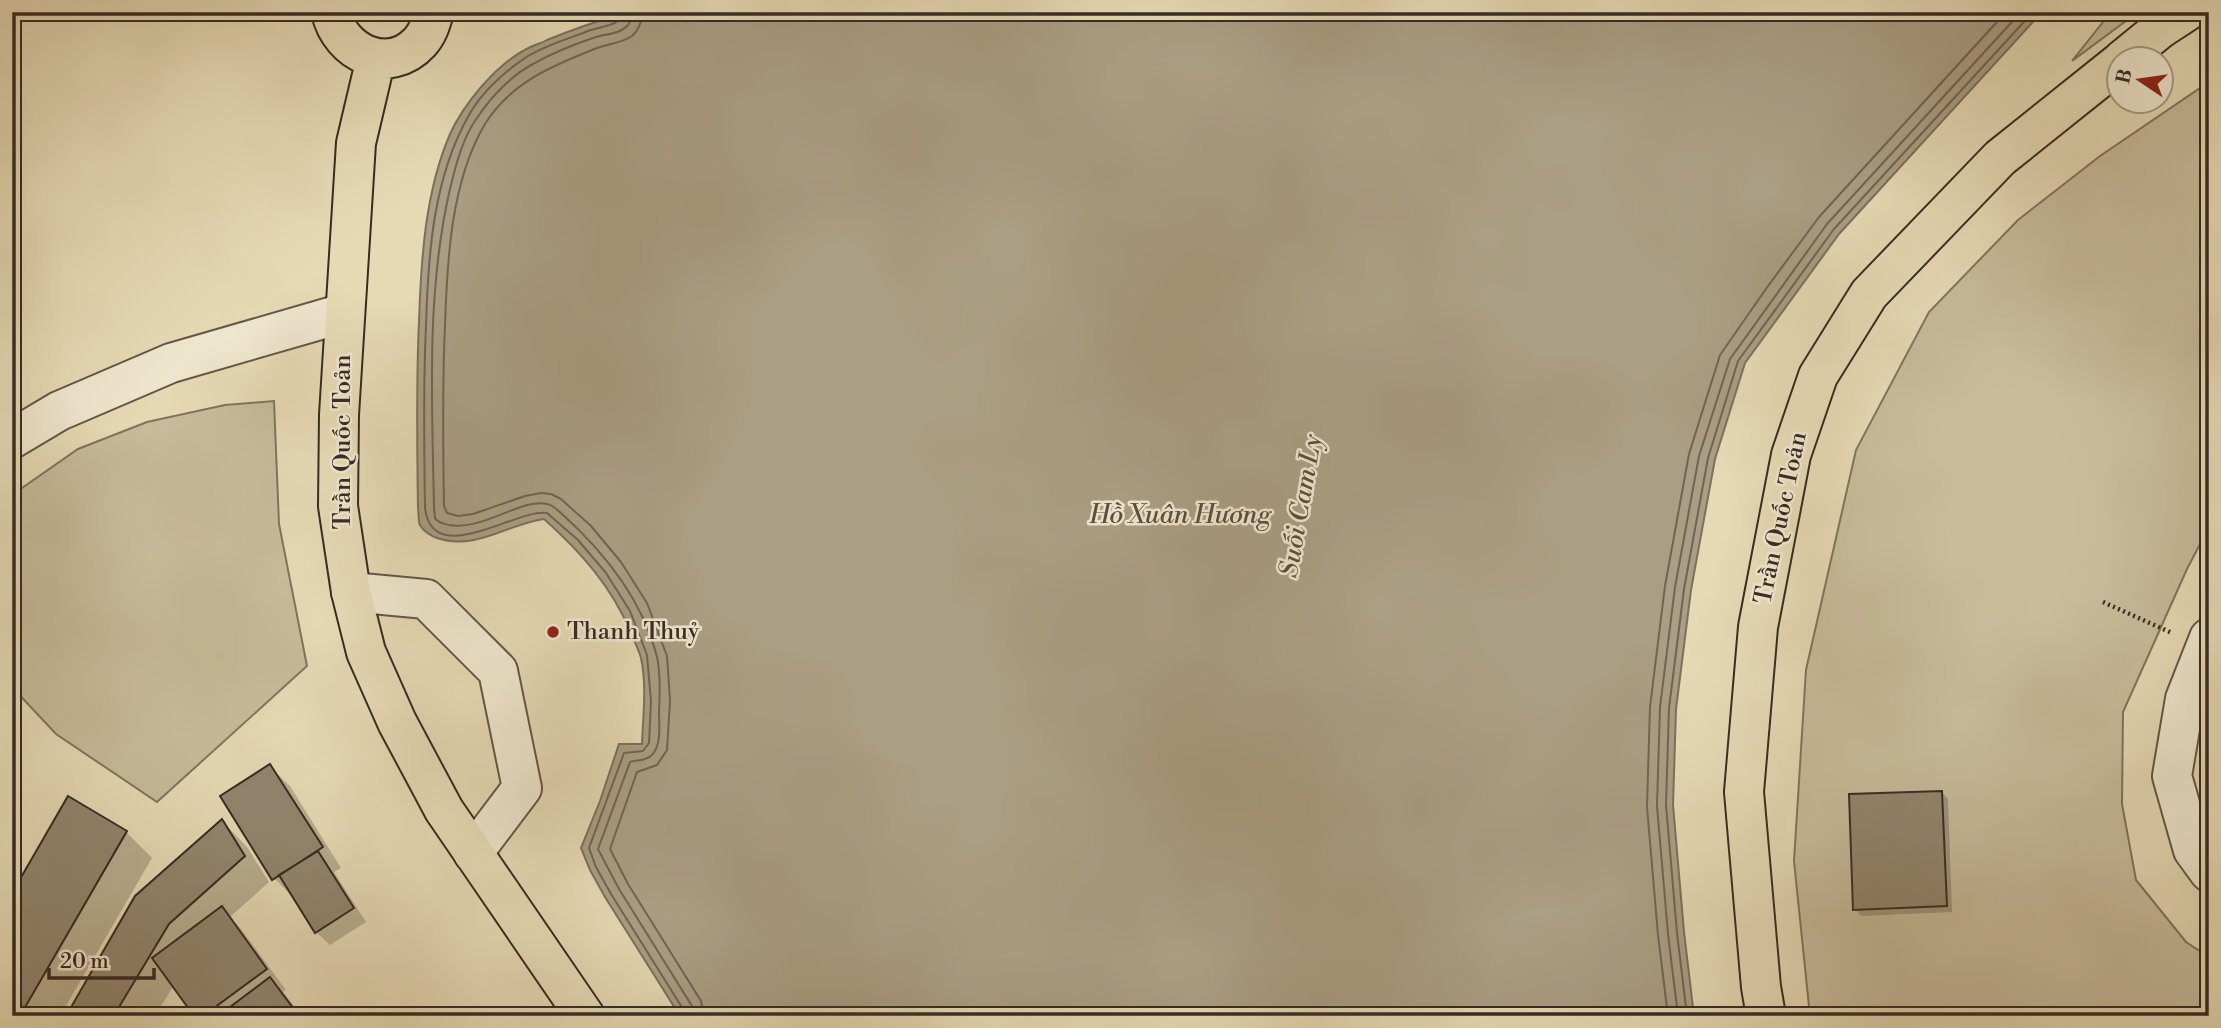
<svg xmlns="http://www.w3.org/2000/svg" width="2221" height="1028" font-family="'Libre Bodoni',serif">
<rect width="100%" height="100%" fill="#e6dab5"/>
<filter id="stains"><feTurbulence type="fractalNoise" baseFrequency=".00286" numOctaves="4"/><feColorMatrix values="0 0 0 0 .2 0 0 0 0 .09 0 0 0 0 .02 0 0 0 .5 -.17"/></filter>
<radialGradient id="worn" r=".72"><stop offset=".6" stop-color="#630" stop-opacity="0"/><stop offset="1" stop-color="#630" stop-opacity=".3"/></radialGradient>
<path fill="#c8bc9c" stroke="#807460" stroke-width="2" d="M 2111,12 L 2138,12 L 2072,61 Z
M 2209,82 L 2209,527 L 2187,569 L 2123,712 L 2122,804 L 2136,880 L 2186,942 L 2209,957 L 2209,1016 L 1810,1016 L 1794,861 L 1806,670 L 1856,450 L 1929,312 L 2018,220 L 2100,156 Z
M 274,401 L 279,524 L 307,666 L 157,802 L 56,734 L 12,687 L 12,495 L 78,449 L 147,422 L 225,405 Z"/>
<path fill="#aa9e84" stroke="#7c705e" stroke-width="2" d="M 628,12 L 2042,12 L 1839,234 L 1745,363 L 1715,459 L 1691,590 L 1676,709 L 1673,805 L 1684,932 L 1694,1016 L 680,1016 L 605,897 L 590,870 L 581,848 L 600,801 L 619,744 L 642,744 C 643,716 647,686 641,658 C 639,650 634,641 631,633 C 612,587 581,552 544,519 C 507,524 476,551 437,538 C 431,536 423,531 420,525 C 418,521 419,513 418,508 C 417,446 416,384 419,322 C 421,260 425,192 450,134 C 464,104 494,67 523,51 C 530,46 540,44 547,40 C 574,29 600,20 628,12 Z"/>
<path fill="#0003" d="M 270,767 L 290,786 L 341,868 L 334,872 L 366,922 L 330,945 L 316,932 L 294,898 L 274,878 Z
M 1942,792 L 1948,799 L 1952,912 L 1861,916 L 1855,909 Z
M 222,821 L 247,847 L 269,882 L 230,917 L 241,929 L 286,990 L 283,992 L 302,1016 L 196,1016 L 174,985 L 155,1016 L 68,1016 Z
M 126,832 L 152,858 L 60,1016 L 12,1016 Z"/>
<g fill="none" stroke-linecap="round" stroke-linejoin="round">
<path stroke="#706454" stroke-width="2" d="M 623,12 C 621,27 600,26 588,31 C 568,39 543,46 525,58 C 504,72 481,93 469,115 C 433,178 428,255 426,326 C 423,387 424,447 425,508 C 432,570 517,508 547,513 L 578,540 L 606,573 L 630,611 L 647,655 L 651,701 L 649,743 L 643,751 L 624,753 L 589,848 L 596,867 L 611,894 L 683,1009 L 685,1016
M 632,12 C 631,18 631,23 626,27 C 619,34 606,34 596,37 C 575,44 552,53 533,64 C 512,75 492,96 479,115 C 463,136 456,164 450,189 C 426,292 432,401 434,507 C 434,508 435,517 435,518 C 438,523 444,524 449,525 C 483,531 521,498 547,504 C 553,505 556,509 561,513 C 602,550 641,598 656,653 C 661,670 660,694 659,712 C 659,726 663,754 645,759 C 640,761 635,760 630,762 L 598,849 L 619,889 L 692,1006 L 693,1016
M 642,12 C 642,21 639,30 632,36 C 622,43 608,44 597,48 C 554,65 511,82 485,124 C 451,181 447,261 445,326 C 442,386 443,446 444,506 L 447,513 L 458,516 L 473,514 L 525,496 L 541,493 L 551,494 L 561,499 L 591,526 L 621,562 L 647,603 L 667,656 L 670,701 L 667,750 L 657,765 L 637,772 L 610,849 L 628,884 L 701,1001 L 704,1016
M 1668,1016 L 1658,935 L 1647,807 L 1650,707 L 1665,586 L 1689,454 L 1720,355 L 1768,286 L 1819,217 L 2006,12
M 1678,1016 L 1668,934 L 1657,806 L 1660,707 L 1675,587 L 1699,456 L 1730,359 L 1827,224 L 2021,12
M 1687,1016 L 1677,933 L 1666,805 L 1669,708 L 1684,589 L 1708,458 L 1738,361 L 1834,229 L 2033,12"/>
</g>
<path fill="#92866f" stroke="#372b24" stroke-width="2" d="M 270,764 L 323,847 L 272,880 L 220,796 Z
M 1942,791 L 1947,906 L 1853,910 L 1849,794 Z
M 68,796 L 127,831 L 20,1016 L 12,1016 L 12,893 Z
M 222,819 L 245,856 L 169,924 L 119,1007 L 139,1016 L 66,1016 L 135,896 Z
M 318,851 L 354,908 L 315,933 L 279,875 Z
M 222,906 L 267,969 L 203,1016 L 194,1016 L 152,958 Z
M 270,977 L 299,1016 L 218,1016 Z"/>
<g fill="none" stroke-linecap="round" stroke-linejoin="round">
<g stroke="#635748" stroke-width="42">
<path id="minor" d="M 12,439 L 59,411 L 171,363 L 344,313
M 351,592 L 426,599 L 498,671 L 522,788 L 473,853
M 2209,638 L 2185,699 L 2172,776 L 2193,850 L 2209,872"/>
</g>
<g stroke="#372b24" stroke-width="42">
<path id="major" d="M 331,12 C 340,53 389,76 420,42 C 428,33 431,23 434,12
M 376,58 L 356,143 L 339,415 L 338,506 L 351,592 L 366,652 L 397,722 L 444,810 L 585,1016
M 2122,60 L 2160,29 L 2186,12
M 1766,1016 L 1761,987 L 1744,792 L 1758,627 L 1791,455 L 1818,376 L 1869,294 L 2000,158 L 2120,62"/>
</g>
<path stroke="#372b24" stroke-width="4.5" stroke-dasharray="2 3.5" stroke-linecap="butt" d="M 2103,602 L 2172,633"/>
<use href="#minor" stroke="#efe7cf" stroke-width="38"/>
<use href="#major" stroke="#e6dab5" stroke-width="38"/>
</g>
<circle fill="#8f2418" stroke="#efe7cf" stroke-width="2.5" cx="553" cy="632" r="7"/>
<g text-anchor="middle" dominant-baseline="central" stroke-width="5" stroke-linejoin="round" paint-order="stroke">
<g font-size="24" fill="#372b24" stroke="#efe7cf">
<text transform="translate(343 442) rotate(-90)">Trần Quốc Toản</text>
<text transform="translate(1781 518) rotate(-78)">Trần Quốc Toản</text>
</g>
<g font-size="24" fill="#372b24" stroke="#efe7cf" text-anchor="start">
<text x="567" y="632">Thanh Thuỷ</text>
</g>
<g font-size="26" font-style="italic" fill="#5a4e41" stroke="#efe7cf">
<text transform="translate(1301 506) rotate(-80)">Suối Cam Ly</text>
<text x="1180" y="515">Hồ Xuân Hương</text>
</g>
</g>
<rect width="2221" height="1028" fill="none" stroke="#e6dab5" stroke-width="42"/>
<rect x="14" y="14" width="2193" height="1000" fill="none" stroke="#372b24" stroke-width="3.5"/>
<rect x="21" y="21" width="2179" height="986" fill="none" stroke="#372b24" stroke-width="2"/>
<g transform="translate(2140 80) rotate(283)"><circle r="33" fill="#efe7cf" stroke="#a59c8b" stroke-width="2"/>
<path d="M0-5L12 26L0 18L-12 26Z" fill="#8f2418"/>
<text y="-10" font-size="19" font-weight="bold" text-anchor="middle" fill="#372b24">B</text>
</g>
<path d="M49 968v10h105v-10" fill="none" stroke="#372b24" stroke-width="3.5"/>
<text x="60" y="968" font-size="21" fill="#372b24" stroke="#efe7cf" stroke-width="5" paint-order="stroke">20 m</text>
<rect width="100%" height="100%" filter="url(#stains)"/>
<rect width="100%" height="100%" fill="url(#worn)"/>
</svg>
